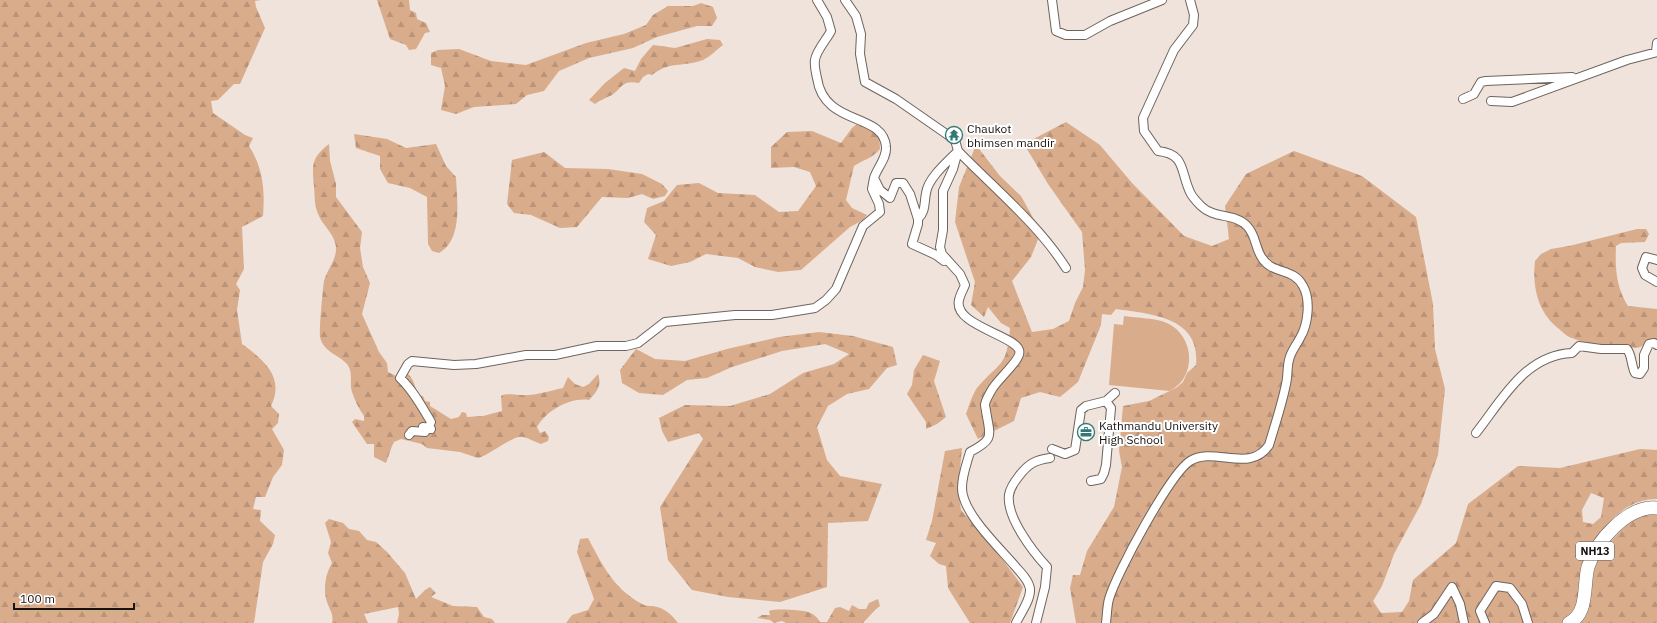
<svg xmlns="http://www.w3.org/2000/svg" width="1657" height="623" font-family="'IBM Plex Sans',sans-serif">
<defs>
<pattern id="forest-firs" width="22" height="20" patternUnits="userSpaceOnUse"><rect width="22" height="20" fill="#d9ac8c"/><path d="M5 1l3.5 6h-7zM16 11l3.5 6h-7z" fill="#ba9378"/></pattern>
</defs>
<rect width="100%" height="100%" fill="#efe3db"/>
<path fill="#d9ac8c" d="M 1124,316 C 1138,318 1155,318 1167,323 C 1195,336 1197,377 1170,391 L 1109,385 L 1114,324 L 1123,325 Z"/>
<path fill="url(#forest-firs)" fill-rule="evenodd" d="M 0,0 L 261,0 L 255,1 L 256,7 L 265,28 L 240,84 L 234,84 L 218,100 L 211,101 L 213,113 L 245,135 L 253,138 L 249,146 C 263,168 265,190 263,216 L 242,227 L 244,269 L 236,284 L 240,290 L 237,310 L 242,344 C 264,360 285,377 271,406 L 279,414 L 278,423 L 272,429 L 284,450 L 282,465 L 273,477 L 265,497 L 256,497 L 253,509 L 261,510 L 260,521 L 275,535 L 273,544 L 263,562 L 254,623 L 0,623 Z
M 377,0 L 409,0 L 410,10 L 416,13 L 417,19 L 426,23 L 430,32 L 425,33 L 416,49 L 409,50 L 406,45 L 390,39 Z
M 701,3 L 713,7 L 717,18 L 712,26 L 697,26 L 657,37 L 633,48 L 589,58 L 559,71 L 544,91 L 527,95 L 516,104 L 474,107 L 456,114 L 441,110 L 445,86 L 441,68 L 431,65 L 431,53 L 438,50 L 459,49 L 491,61 L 526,65 L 586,43 L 624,34 L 646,25 L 653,15 L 668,6 L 693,6 Z
M 707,39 L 720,40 L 723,45 C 716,50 708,59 700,61 C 681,67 670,61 652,75 L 648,74 L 643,77 L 639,83 C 622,80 623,87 612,95 C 606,98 600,100 595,104 L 589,100 L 605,83 L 624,68 L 635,71 L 641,59 L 653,45 L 675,48 Z
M 1066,122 L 1100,145 L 1132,183 L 1184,236 L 1212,246 L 1229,239 L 1225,206 L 1246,174 L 1294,151 L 1362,176 L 1416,217 L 1433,304 L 1435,349 L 1445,389 L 1438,455 L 1421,504 L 1394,554 L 1382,586 L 1373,601 L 1381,613 L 1402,612 L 1409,601 L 1413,580 L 1456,543 L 1468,504 L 1518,466 L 1560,468 L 1640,449 L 1657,450 L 1657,499 C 1625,499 1607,524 1589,546 L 1598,555 L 1630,521 L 1640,515 L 1657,513 L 1657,623 L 1076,623 L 1070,588 L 1073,575 L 1080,575 L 1087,551 L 1114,507 L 1122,467 L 1119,451 L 1123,406 L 1149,401 L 1176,388 L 1183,382 L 1187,373 L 1196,365 C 1201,317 1151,314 1116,309 L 1111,315 L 1102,314 L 1101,325 L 1078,382 L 1060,397 L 1040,392 L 1021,398 L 1014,421 L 978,439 L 966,414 C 969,406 972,395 977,388 C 1000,361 1007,368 1010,328 L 1001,323 L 988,307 L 984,317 L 971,305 L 975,282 L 955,222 L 959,187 L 976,145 L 1000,176 L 1021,196 L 1041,232 L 1031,257 L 1012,281 L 1032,332 L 1053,329 L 1069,321 L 1075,303 L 1083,287 L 1085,270 L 1082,232 L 1048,184 L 1024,144 ZM 1591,493 L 1604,498 L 1601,517 L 1593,524 L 1583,522 L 1582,510 Z
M 857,124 L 872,127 L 879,134 L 880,149 C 873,158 863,160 854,166 L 846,200 L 852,208 L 867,215 L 863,220 L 850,227 L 801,270 L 778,272 L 755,267 L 738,258 L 706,254 L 690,262 L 671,266 L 648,259 L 656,235 L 644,222 L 647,208 L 664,201 L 677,185 L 699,183 L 718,193 L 755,195 L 779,212 L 798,211 L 816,186 L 810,172 L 794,167 L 771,168 L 771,147 L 787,132 L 812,131 L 841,143 L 852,128 Z
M 354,134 L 387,139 L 406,148 L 436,144 L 446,166 L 456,177 C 457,202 463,239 439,253 L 432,251 L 428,244 L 427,197 L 410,188 L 388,183 L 380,169 L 380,156 L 356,148 Z
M 329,144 L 330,161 L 336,184 L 336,197 L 362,232 L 360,248 L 363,267 L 370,283 L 362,314 L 379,352 L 387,363 L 388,372 L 400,378 L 404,371 C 412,375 417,387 416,395 L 423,396 L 425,401 L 430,402 L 430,406 L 451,419 L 459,417 L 462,412 L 466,413 L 467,417 L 483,416 L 502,411 L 501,396 C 507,393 513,395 520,395 C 535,396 549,391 563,388 L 568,377 L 575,384 L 583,387 L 589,384 L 598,374 C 602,386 597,391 589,400 C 570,397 546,411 537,427 L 540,433 L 545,431 L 549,437 L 548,441 L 541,444 C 535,442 529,438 523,437 C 514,434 490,455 478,458 L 460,452 L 427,448 L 422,444 L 401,439 L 394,442 L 392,446 L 386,463 L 374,457 L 374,444 L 367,444 L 352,422 L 355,419 L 364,421 L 364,416 C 359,409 355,401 352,392 C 349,383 354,371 346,363 C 337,354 322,351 320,336 C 319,330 323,287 324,281 C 327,270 337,259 336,247 C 335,236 325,227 320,218 C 314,207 315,198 314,186 C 312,165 311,158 329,144 Z
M 544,152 L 565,168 L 608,169 L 642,174 L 662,184 L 668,191 L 665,196 L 653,199 L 642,194 L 628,198 L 602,197 L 577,227 L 560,228 L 531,215 L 514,213 L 507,204 L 512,160 Z
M 1637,229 L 1646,229 L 1649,234 L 1645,242 L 1621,243 L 1616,246 C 1615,268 1616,287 1628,306 L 1657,309 L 1657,340 L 1652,338 C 1635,354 1637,346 1617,345 C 1603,344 1585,344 1572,338 C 1567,337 1563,332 1559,329 C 1538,313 1532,287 1535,261 L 1541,254 L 1551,249 L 1569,246 Z
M 819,332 L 853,336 L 893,347 L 897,365 L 887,368 L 869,389 L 847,394 L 828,406 L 817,427 L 827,460 L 840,476 L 882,484 L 868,521 L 828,523 L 827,587 L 780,602 L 728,597 L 692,590 L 668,560 L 660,507 L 703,439 L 699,433 L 668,442 L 662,431 L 659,418 L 685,405 L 730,406 L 770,394 L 803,373 L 834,364 L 849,354 L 825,344 L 782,351 L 732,367 L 707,378 L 687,380 L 663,395 L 639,393 L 622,383 L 620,370 L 636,349 L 655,359 L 685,361 L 727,349 L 779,337 Z
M 923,355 L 940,361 L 934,381 L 946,417 L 937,424 L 926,429 L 926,422 L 907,394 L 912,385 L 914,370 Z
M 962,448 L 958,490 L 961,510 L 997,552 L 1023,587 L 1010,623 L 970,623 L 948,588 L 946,566 L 939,564 L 930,556 L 936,543 L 926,540 L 932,521 L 945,451 Z
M 329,519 L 343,523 L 349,529 L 359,531 L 367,540 L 376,542 L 387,552 L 405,573 L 416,599 L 425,590 L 430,587 L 436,593 L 431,597 L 453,606 L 477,607 L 484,617 L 492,619 L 495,623 L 397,623 L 399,614 L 398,607 L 364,614 L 368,623 L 332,623 C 334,614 330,611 327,602 C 323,589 325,575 332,563 L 328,553 L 331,542 L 325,523 Z
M 588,538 C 603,566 613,588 642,604 C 645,606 649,606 653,606 C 665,608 671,614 678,623 L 566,623 L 572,615 L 588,610 L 594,599 L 577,552 L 580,539 Z
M 878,599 L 880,606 L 875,610 L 863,623 L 786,623 L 782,621 L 774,623 L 770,620 L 757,618 L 762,615 L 770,615 L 769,611 C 775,608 801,610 808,612 C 814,614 817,617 820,622 L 827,622 L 835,608 L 840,607 L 849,611 L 852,605 L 859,609 L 866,609 L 869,603 Z"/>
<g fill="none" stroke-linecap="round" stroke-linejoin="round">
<g stroke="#6e645d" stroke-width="10">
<path id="minor" d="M 817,0 L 827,17 L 831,31 C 827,39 816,51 815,60 C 814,66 816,73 817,78 C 824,127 884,112 886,147 C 887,158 877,168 874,178 L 880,190 L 890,198 L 896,183 L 903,183 L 910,194 L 918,219 L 918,224 L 912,244 L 936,255 L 944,261
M 845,0 L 856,16 L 861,34 L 860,54 L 865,82 L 896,99 L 955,140 L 958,151 L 953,169 L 943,191 L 943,230 L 940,247 L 942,254 L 960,274 L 965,285 C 963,290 960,295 959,300 C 953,325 1014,335 1019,350 C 1023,359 996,380 991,391 C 989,395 985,401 985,405 C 985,407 986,409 986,411 C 990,436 995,439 970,452 C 967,463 962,475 962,488 C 962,513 999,547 1015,566 C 1020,572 1029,580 1030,589 C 1031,600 1020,614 1016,623
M 1052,0 L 1056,31 L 1066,35 L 1085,35 L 1110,21 L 1162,0
M 1656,52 L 1657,43
M 1463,99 L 1474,94 L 1481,82 L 1486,81 L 1572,77
M 1491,101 L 1512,102 L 1627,60 L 1657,52
M 918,219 C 926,211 924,203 926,193 C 928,178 948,161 958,151 C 995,189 1038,224 1066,268
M 1657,260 L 1646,257 L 1642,268 L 1645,275 L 1657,282
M 1476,433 C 1502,400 1525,355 1572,353 L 1579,346 L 1601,349 L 1627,349 C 1632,355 1631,365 1635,373 L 1640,374 L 1644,368 L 1644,355 L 1649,344 L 1654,343 L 1657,345
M 409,435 L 412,431 L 425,432 L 423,427 L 431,429 L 429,426 L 431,422 C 422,407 413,390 400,378 L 408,364 L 412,361 L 454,365 L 476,364 L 526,355 L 555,355 L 597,346 L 626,346 L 638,343 L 665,322 L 735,315 L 772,315 L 815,308 L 826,300 L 836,289 L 863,226 L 880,212 L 879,204 L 872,189 L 874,178
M 1052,449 L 1065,454 L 1075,450 L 1081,410 L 1086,406 L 1106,401 L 1115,393
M 1091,481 L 1101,479 L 1104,473 L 1106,465 L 1111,408 L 1106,401
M 1036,623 L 1045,587 L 1047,567 C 1033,552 1006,517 1009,495 C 1010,488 1015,481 1019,476 C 1028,464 1035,460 1050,458
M 1106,623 C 1107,615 1107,606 1109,599 C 1116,574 1170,474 1190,461 C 1214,446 1250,474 1269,445 C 1275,425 1282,404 1286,384 C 1288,376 1287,367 1289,360 C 1291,351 1296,346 1300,338 C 1308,325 1311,300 1303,286 C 1293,267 1273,275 1262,258 C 1255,248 1256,235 1247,226 C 1235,213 1214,219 1201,206 C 1197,202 1192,197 1190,192 C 1180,171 1186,154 1158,151 L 1144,131 L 1143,118 L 1174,50 L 1193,25 L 1194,15 L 1190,0
M 1422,623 L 1434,614 L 1452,587 L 1460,604 L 1464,623
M 1485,623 L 1480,611 L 1496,586 L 1510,588 L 1522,604 L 1528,623"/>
</g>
<g stroke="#6e645d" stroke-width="14">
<path id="trunk" d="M 1569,623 C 1589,613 1583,585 1588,567 C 1596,541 1628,505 1657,508"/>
</g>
<use href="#minor" stroke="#fff" stroke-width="8"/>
<use href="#trunk" stroke="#fff" stroke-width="13"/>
</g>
<defs>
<g id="temple-ring" transform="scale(0.9)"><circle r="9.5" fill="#fff" stroke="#317975" stroke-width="1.5"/><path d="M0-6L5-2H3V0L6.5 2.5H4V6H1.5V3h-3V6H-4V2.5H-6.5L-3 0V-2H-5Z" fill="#317975"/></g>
<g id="office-ring" transform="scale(0.9)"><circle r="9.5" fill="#fff" stroke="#317975" stroke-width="1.5"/><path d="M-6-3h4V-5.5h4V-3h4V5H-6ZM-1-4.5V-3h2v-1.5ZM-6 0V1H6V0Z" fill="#317975"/></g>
</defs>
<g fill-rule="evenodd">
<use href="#temple-ring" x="954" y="135"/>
<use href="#office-ring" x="1086" y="432"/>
</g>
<g text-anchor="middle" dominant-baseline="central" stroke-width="4" stroke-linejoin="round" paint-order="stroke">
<rect fill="#fff" stroke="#5d5a58" stroke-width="1" x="1576" y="542" width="38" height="18" rx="3"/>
<g font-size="11" font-weight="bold" fill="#171311">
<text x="1595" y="551">NH13</text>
</g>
<g font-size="12" fill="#171311" stroke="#fff" text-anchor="start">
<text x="967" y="128">Chaukot<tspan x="967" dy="14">bhimsen mandir</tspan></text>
<text x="1099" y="425">Kathmandu University<tspan x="1099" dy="14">High School</tspan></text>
</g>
</g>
<path d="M14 603v6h120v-6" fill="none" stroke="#171311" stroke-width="2"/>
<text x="20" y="603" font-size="12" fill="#171311" stroke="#ffffff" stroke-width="3" paint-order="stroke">100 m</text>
</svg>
